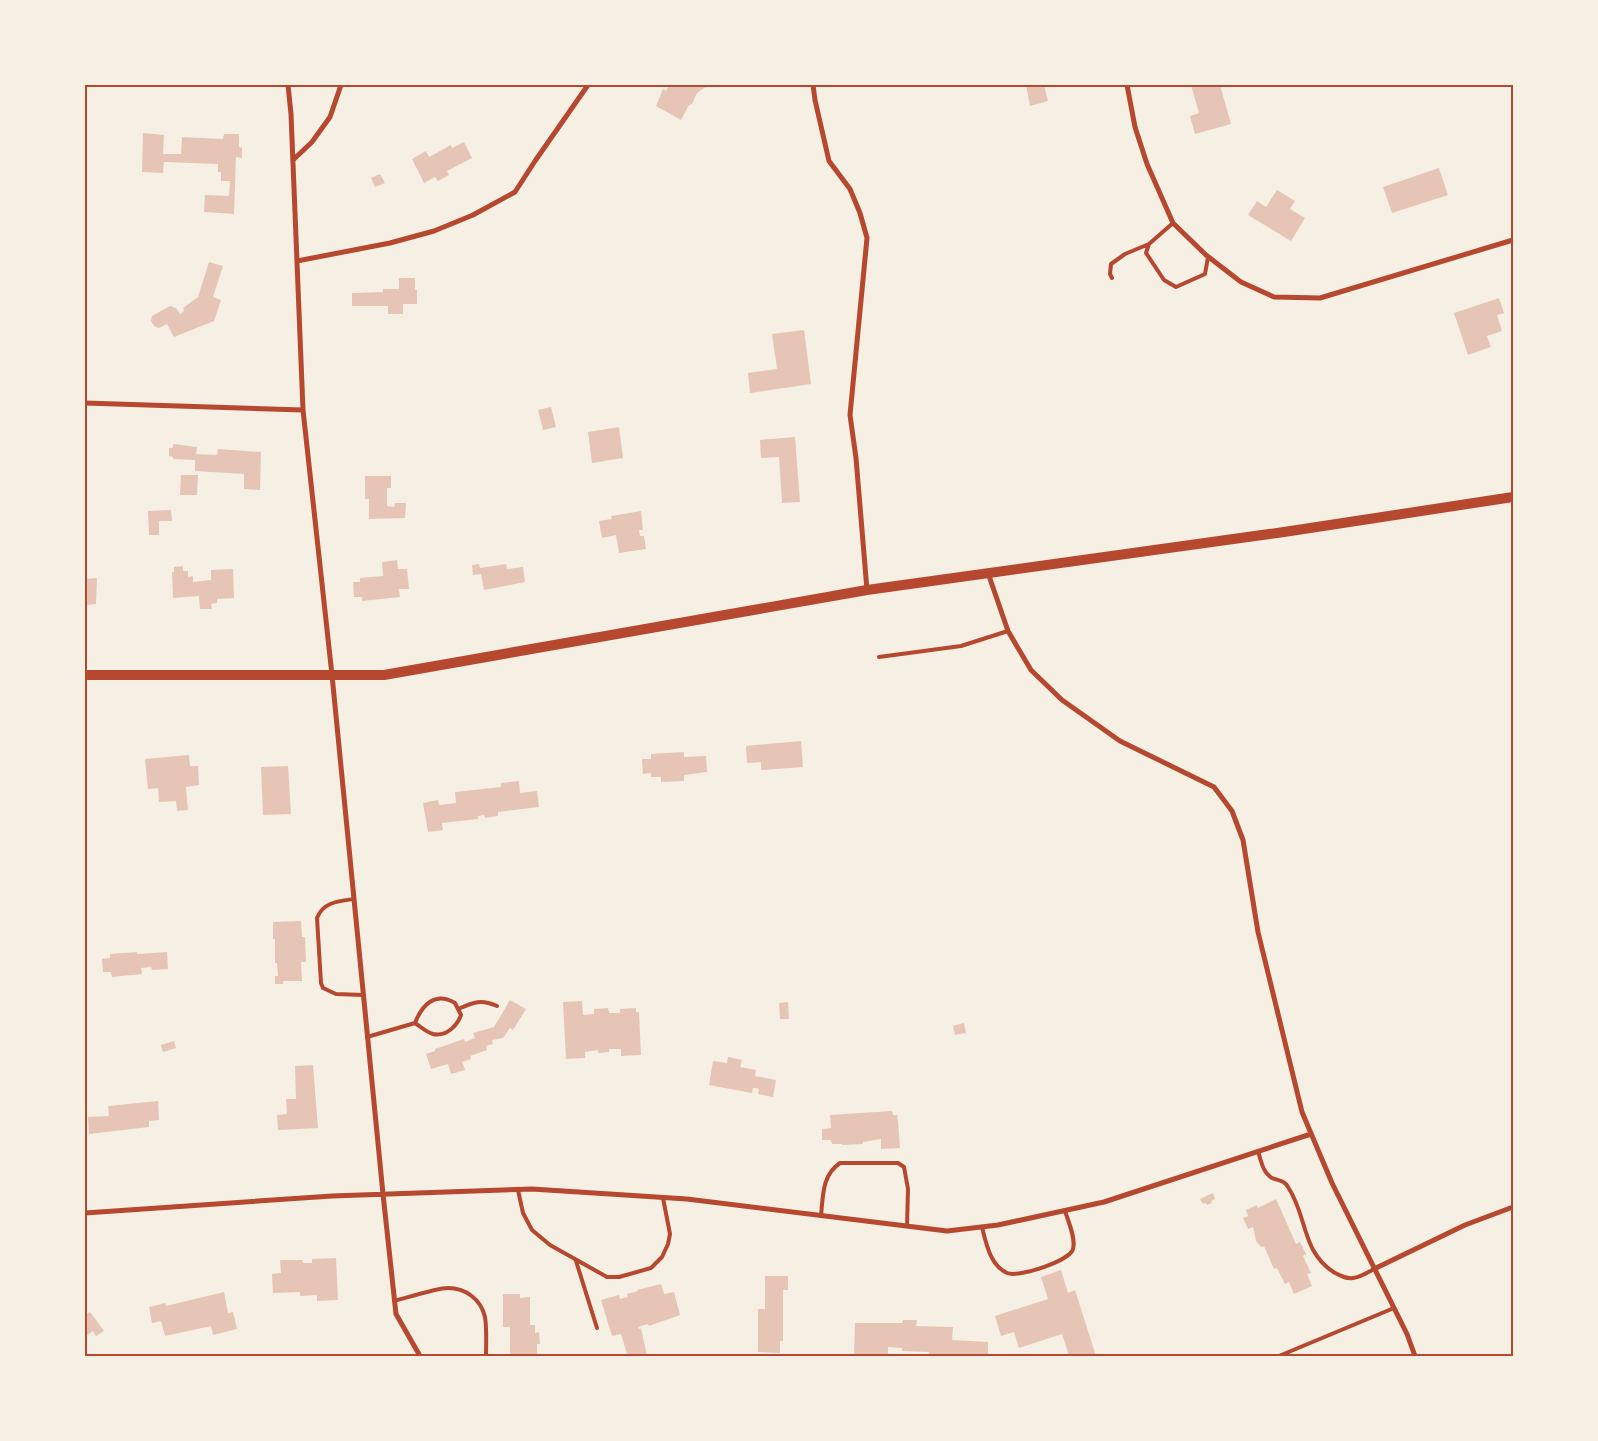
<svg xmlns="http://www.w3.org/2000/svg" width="1598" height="1441" font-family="'Exo 2',sans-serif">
<rect width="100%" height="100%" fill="#f6efe4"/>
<path fill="#e6c5b7" d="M 669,85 L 708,85 L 697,93 L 692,104 L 689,105 L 681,120 L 656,106 L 663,89 L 666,91 Z
M 1026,85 L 1044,85 L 1048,101 L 1030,106 Z
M 1191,85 L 1220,85 L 1231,124 L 1195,134 L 1190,116 L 1199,113 Z
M 143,133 L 164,135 L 163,154 L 181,154 L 182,137 L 223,139 L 224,134 L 239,134 L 239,147 L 242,148 L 242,158 L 236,157 L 234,214 L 204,212 L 205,195 L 229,196 L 230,181 L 221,181 L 221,172 L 218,172 L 218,164 L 164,162 L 163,173 L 142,172 Z
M 464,142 L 472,158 L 447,171 L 449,175 L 438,181 L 435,177 L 424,183 L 412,159 L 426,151 L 429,157 L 451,145 L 452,148 Z
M 1439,168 L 1448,195 L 1392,213 L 1383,187 Z
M 380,174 L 385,183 L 375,187 L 371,178 Z
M 1277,190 L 1295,201 L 1290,209 L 1305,218 L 1291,241 L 1248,215 L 1257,201 L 1266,207 Z
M 209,262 L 223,266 L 213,297 L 221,300 L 214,321 L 174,337 L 167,324 L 159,328 L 154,326 L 151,321 L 152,316 L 170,306 L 176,308 L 180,314 L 184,311 L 183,308 L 198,297 Z
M 399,278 L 415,278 L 415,290 L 417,290 L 417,304 L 403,304 L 403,314 L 388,314 L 388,306 L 352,306 L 352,293 L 383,292 L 383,289 L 399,289 Z
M 1499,298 L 1504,313 L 1497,315 L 1502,331 L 1487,336 L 1491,347 L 1468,355 L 1454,313 Z
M 804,330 L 811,384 L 750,393 L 748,373 L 777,369 L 772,334 Z
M 551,407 L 556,427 L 543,430 L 538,410 Z
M 619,427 L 623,458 L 592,463 L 588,432 Z
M 795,437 L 800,502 L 782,503 L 779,457 L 761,458 L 760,440 Z
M 173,444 L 197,447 L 196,454 L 217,455 L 218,449 L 261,452 L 260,490 L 244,489 L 244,474 L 195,471 L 195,460 L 173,459 L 173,457 L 169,456 L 169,448 L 173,448 Z
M 181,475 L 198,475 L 197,495 L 180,495 Z
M 365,476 L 391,476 L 391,488 L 387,488 L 387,506 L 394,507 L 395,503 L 406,503 L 405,518 L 369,519 L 369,499 L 365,499 Z
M 171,510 L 172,521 L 159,521 L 159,535 L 149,535 L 148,511 Z
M 641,511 L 643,530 L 639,530 L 640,536 L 644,536 L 646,549 L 619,553 L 616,535 L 602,538 L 599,521 L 612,519 L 611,516 Z
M 397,560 L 398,569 L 407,569 L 409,589 L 399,589 L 400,597 L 362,601 L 362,597 L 354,597 L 353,582 L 360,582 L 360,578 L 383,576 L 382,562 Z
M 479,564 L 480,568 L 506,564 L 507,569 L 523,567 L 525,582 L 484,590 L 481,574 L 473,575 L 472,565 Z
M 183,566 L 183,571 L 188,571 L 188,577 L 193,576 L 193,582 L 211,580 L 211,570 L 233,569 L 234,598 L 217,599 L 217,603 L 211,604 L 212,609 L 200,609 L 199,596 L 173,598 L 172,572 L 174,572 L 174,567 Z
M 97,578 L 96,604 L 85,605 L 85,579 Z
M 801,741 L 803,767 L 761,770 L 761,762 L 747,763 L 746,746 Z
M 684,752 L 684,757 L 706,756 L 707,772 L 684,775 L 684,781 L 661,782 L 661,777 L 651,777 L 651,773 L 643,774 L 642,759 L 651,759 L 651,754 Z
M 189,755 L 190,766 L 198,766 L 199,785 L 186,787 L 188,810 L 177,811 L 176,801 L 159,802 L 158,788 L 148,789 L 145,759 Z
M 288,766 L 291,814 L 263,815 L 261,767 Z
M 519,781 L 520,793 L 537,791 L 539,807 L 498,812 L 498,816 L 485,818 L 484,815 L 478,816 L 478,819 L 442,823 L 443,830 L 428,832 L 423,803 L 438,800 L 439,805 L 456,803 L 455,792 L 501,787 L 501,783 Z
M 301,921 L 302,937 L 305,937 L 306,962 L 301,962 L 302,981 L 283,981 L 283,984 L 275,984 L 275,976 L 278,976 L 277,963 L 275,963 L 275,939 L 273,939 L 273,922 Z
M 137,952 L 137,954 L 167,952 L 168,969 L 152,970 L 151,967 L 141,968 L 142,974 L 112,977 L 111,972 L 103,972 L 102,959 L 110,958 L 110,954 Z
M 510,1000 L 526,1009 L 513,1030 L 510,1028 L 503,1038 L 492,1040 L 493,1044 L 486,1046 L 487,1050 L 470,1056 L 471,1059 L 462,1062 L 465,1070 L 451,1074 L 448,1064 L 431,1069 L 426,1054 L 435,1051 L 435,1049 L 464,1039 L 465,1042 L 475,1038 L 473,1033 L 494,1027 Z
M 582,1001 L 583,1015 L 594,1014 L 594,1009 L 608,1008 L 609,1013 L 620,1013 L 620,1009 L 636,1008 L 636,1012 L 639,1012 L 641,1055 L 621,1056 L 621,1049 L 609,1049 L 609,1052 L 598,1053 L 598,1050 L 585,1052 L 585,1058 L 566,1059 L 563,1002 Z
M 788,1002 L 789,1019 L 780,1019 L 779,1003 Z
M 964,1023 L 966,1033 L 955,1035 L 953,1026 Z
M 174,1041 L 176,1048 L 163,1052 L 161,1045 Z
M 728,1057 L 742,1060 L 740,1067 L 756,1070 L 755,1076 L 776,1080 L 773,1097 L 758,1094 L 759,1089 L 756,1088 L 753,1088 L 752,1093 L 709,1085 L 713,1061 L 727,1063 Z
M 313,1065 L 318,1128 L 278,1130 L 277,1115 L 287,1114 L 286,1099 L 296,1099 L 295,1066 Z
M 158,1101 L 159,1120 L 149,1121 L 149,1127 L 89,1134 L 88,1117 L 109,1116 L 108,1106 Z
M 892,1111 L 893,1115 L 897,1115 L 898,1121 L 900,1148 L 881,1149 L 881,1139 L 863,1142 L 863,1144 L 842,1145 L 842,1144 L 832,1144 L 831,1140 L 822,1140 L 822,1129 L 831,1128 L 830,1115 Z
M 1213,1193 L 1215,1199 L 1211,1201 L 1212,1203 L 1207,1205 L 1206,1203 L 1203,1204 L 1200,1199 Z
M 1276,1199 L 1296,1244 L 1300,1242 L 1306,1254 L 1303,1256 L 1311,1273 L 1307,1274 L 1312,1286 L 1294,1294 L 1289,1282 L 1285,1284 L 1277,1268 L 1274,1269 L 1264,1246 L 1261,1247 L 1256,1241 L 1253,1227 L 1248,1229 L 1243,1218 L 1248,1216 L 1246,1210 L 1257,1205 L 1258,1208 Z
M 336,1258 L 338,1300 L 317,1301 L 317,1295 L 300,1296 L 300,1292 L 273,1293 L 272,1274 L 281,1273 L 280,1260 L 302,1260 L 303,1263 L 312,1263 L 312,1259 Z
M 1061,1270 L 1068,1293 L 1075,1290 L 1096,1356 L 1069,1356 L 1062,1334 L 1019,1348 L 1014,1332 L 1001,1336 L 995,1316 L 1048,1299 L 1041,1277 Z
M 765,1276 L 788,1276 L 788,1290 L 783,1290 L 783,1341 L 780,1341 L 780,1353 L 758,1352 L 758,1309 L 765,1309 Z
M 661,1284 L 664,1294 L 674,1292 L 680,1315 L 649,1326 L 648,1324 L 638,1327 L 639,1329 L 641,1328 L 647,1356 L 629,1356 L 628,1353 L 627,1354 L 621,1334 L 612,1336 L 601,1300 L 619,1295 L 620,1299 L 628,1297 L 627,1294 L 638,1291 L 637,1290 Z
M 224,1292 L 228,1313 L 233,1312 L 237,1329 L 213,1335 L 211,1326 L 165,1336 L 161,1321 L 152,1323 L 149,1307 L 165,1303 L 166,1306 Z
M 503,1294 L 520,1294 L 520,1298 L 530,1297 L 530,1325 L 535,1325 L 535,1333 L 539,1332 L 540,1344 L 537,1344 L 537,1356 L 510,1356 L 510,1327 L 503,1327 Z
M 90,1312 L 104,1331 L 96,1336 L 93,1331 L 85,1337 L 85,1315 Z
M 903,1320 L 917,1320 L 916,1326 L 953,1327 L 952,1340 L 988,1342 L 988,1356 L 946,1355 L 946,1356 L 929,1356 L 929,1352 L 902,1351 L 902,1348 L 888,1347 L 888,1356 L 854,1356 L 855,1323 L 902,1323 Z"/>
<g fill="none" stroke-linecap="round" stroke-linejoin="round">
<path stroke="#b5482f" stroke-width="4" d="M 1173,223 L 1149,244 L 1146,253 L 1164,280 L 1176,287 L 1205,274 L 1208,257
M 1112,278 L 1110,274 L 1111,264 L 1125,254 L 1149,244
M 879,657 L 961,646 L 1008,631
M 354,899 C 339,901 323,902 317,918 L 321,983 L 323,988 L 336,994 L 363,995
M 458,1009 C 474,1002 481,999 497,1006
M 367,1037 L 415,1023 C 421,1027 426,1032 433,1034 C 446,1037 457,1026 461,1015 L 455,1003 C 435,991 422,1005 415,1023
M 1258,1151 C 1261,1161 1263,1173 1272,1178 C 1279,1181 1284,1180 1288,1187 C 1308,1217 1301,1252 1335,1273 C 1341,1276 1346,1279 1353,1278 C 1361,1277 1368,1272 1374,1269
M 518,1190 L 523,1213 L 532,1230 L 550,1245 L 607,1277 L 619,1277 L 651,1268 L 662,1257 L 668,1244 L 670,1234 L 663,1198
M 821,1216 C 823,1196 822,1175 840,1163 L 898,1163 L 904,1167 L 908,1189 L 907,1226
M 982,1227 C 986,1243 990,1265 1007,1273 C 1018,1278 1070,1261 1073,1249 C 1076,1238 1068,1221 1065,1211
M 576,1261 L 597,1328
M 394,1301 C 406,1298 437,1288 448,1288 C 465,1288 481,1299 485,1317 C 487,1329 486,1343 486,1356
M 1279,1356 L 1394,1308"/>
<path stroke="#b5482f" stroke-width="5" d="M 288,85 L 291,114 L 303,410 L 332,675 L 383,1194 L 396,1314 L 420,1356
M 813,85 L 815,100 L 829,161 L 850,189 L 860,213 L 867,238 L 850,415 L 856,458 L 867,590
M 1127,85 L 1135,127 L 1147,164 L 1173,223 L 1206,255 L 1241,282 L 1274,297 L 1320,298 L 1513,240
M 293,160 L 312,142 L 330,117 L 341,85
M 297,261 L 390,243 L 434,231 L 473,215 L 515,192 L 535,161 L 588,85
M 85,403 L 303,410
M 988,573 L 1008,631 L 1031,670 L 1062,700 L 1120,741 L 1214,787 L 1232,811 L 1243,840 L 1258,932 L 1302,1112 L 1332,1183 L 1407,1334 L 1415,1356
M 85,1213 L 332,1196 L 532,1189 L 687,1199 L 947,1231 L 998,1225 L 1104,1202 L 1311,1134
M 1374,1269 L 1465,1225 L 1513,1207"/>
<path stroke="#b5482f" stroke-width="10" d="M 85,675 L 384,675 L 867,590 L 1284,532 L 1513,497"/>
</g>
<rect width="1598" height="1441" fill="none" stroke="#f6efe4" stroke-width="172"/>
<rect x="86" y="86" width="1426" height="1269" fill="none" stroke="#b5482f" stroke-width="2"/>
</svg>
